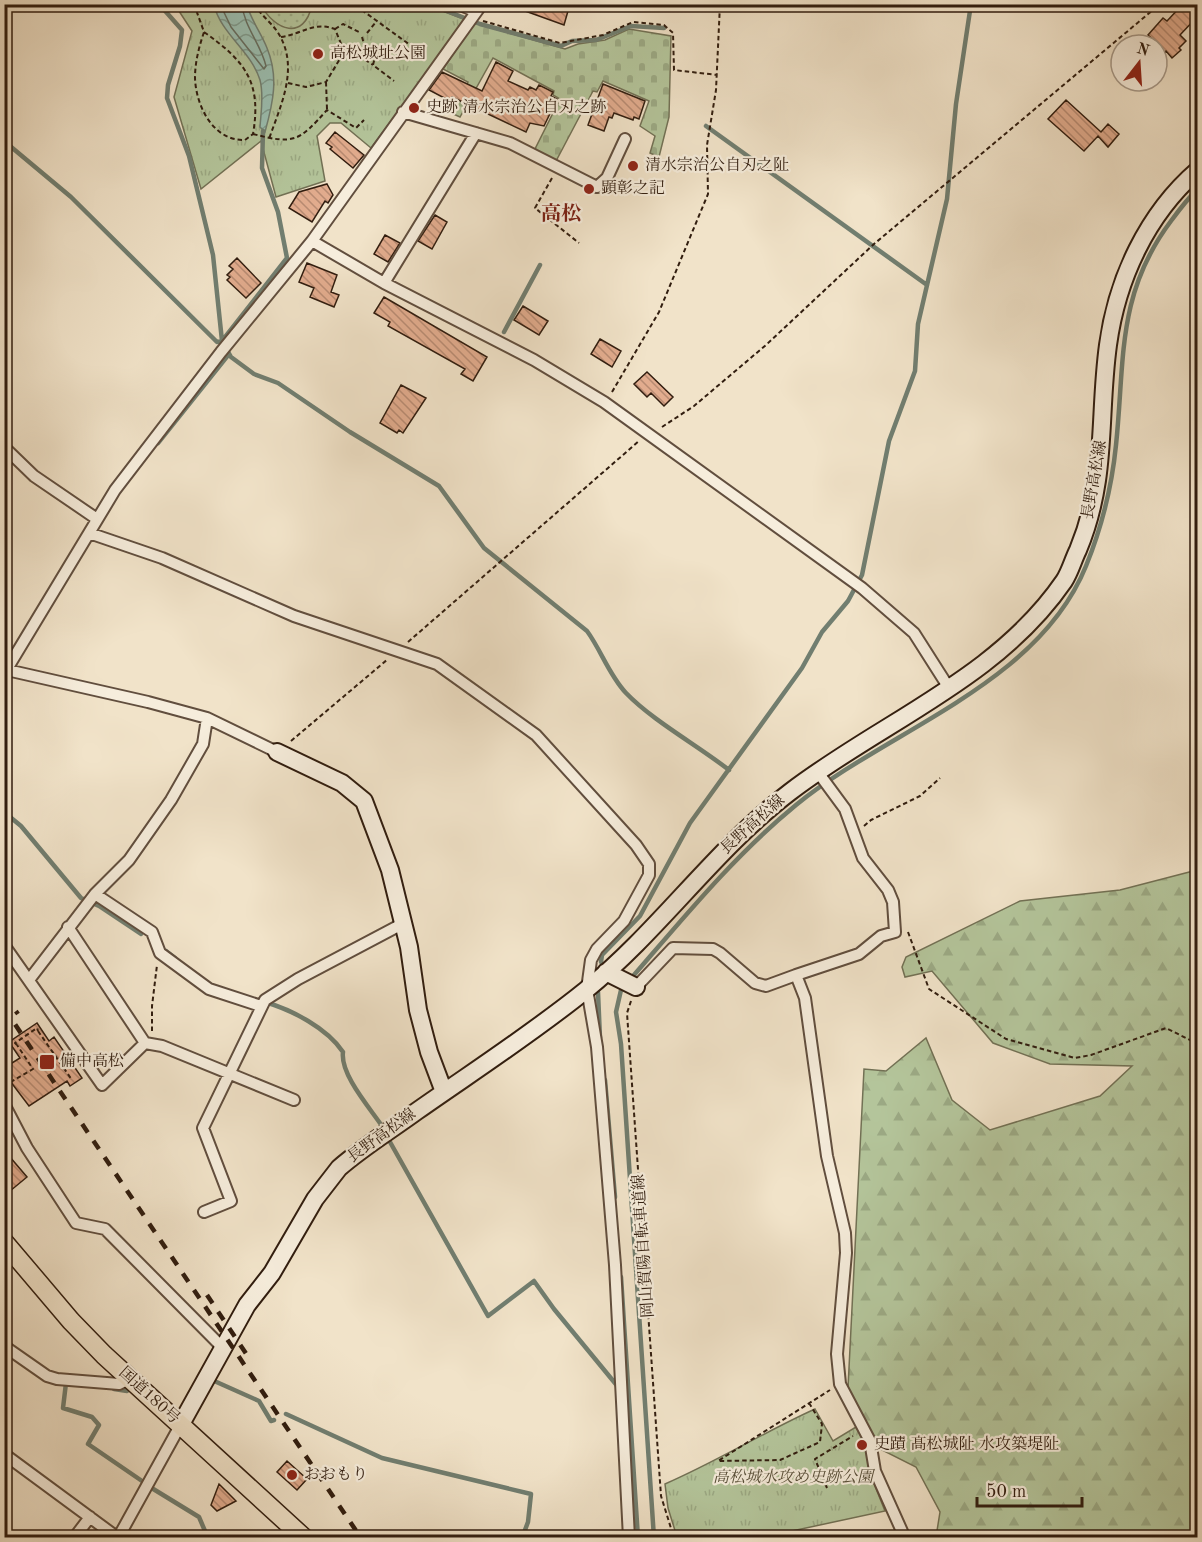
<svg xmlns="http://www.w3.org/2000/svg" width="1202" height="1542" font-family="'Old Standard TT','Noto Serif JP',serif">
<defs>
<pattern id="forest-firs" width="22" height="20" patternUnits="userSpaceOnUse" patternTransform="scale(1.5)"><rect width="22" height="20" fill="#b4c59b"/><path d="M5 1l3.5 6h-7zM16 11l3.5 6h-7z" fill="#9ba984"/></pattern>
<pattern id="cemetery-stones" width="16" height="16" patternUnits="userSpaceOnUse" patternTransform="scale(1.5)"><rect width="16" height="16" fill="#b4c59b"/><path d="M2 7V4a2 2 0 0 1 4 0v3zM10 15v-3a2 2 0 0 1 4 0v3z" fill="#9ba984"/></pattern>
<pattern id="park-tufts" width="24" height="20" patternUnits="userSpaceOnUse" patternTransform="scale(1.5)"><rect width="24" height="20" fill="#b4c59b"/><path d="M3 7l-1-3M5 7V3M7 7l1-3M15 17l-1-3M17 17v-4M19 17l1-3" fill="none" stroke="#9ba984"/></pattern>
<pattern id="garden-dots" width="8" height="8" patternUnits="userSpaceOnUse" patternTransform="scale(1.5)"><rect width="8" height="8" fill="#b4c59b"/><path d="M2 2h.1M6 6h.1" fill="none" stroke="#9ba984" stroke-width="1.8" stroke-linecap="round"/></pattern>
<pattern id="water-waves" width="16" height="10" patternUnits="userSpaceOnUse" patternTransform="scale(1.5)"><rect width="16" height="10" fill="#9bbfb1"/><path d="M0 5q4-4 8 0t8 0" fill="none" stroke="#7f9b8e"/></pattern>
<pattern id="building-back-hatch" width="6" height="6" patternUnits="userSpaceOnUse" patternTransform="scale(1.5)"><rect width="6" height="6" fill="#e2ac8e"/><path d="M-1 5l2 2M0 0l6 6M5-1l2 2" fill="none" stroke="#b88b72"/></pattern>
</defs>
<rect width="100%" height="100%" fill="#f1e3c9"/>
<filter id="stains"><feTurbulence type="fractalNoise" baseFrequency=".00333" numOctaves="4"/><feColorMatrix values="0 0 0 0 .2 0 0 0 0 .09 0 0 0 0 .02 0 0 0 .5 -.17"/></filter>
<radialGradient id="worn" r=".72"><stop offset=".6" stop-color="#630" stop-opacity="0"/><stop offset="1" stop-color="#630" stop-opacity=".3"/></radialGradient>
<path fill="url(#forest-firs)" stroke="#727155" stroke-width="1.5" d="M 1197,870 L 1197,1537 L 936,1537 L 940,1512 L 916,1467 L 880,1449 L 848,1388 L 864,1069 L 886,1071 L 926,1038 L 952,1100 L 990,1130 L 1100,1096 L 1132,1066 L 1050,1064 L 993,1043 L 932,971 L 905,977 L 902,967 L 906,957 L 1020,901 L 1120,890 Z"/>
<path fill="url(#cemetery-stones)" stroke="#727155" stroke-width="1.5" d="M 474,23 L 565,49 L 578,44 L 605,40 L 629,29 L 671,36 L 669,117 L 659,157 L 650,153 L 655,136 L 640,126 L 649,101 L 603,81 L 597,92 L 593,91 L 556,161 L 534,151 L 560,99 L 553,95 L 554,91 L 493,58 L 460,117 L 451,113 L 468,82 L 443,69 Z"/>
<path fill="url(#park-tufts)" stroke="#727155" stroke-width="1.5" d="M 175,5 L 427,5 L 466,20 L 371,148 L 341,123 L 330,123 L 317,136 L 325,181 L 276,197 L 261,141 L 201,189 L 174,97 L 192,31 Z
M 815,1409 L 833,1441 L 856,1427 L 866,1439 L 869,1471 L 885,1511 L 764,1537 L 677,1537 L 668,1508 L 665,1484 C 716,1462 764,1432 815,1409 Z"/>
<path fill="url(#garden-dots)" stroke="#727155" stroke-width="1.5" d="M 261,5 L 281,7 L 312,5 C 304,41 275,31 261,5 Z"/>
<path fill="url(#water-waves)" stroke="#717e70" stroke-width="1.5" d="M 214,5 L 247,5 C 251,20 261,33 267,48 C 279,77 273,103 265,132 L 260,127 C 261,112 264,95 260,80 C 251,51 221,34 214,5 Z"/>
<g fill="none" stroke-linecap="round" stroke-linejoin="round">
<path stroke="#666e60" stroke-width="1.5" d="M 220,4 L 231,27 L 264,69 L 266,66 C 261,44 244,27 242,4"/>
<path stroke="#717e70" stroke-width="4.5" d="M 159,4 L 182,30 L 180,46 L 168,85 L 167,98 L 189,156 L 213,255 L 222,341 L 231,357 L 254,374 L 278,383 L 350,432 L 439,486 L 484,548 L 587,631 C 601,650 609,675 626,693 C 653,721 697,745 729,770
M 429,4 L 480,24 L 561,46 L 572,41 L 596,40 L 631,26 L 664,28
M 706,126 L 927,285
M 4,141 L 71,197 L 217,342 L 222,341 L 287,258 L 278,212 L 262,168 L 263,131
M 504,332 L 540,265
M 158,443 L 229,354
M 4,683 L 11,672
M 4,812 L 21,826 L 81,898 L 99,906 L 141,934
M 166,951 L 175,958
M 601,962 L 602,955 L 640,916 L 690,823 L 802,668 L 822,632 L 848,601 L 862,575 L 889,441 L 915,371 L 918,324 L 947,199 L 956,104 L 971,4
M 598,992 L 600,1038
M 265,1002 C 292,1010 327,1028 343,1052 C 340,1074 369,1107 382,1126
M 605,1080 L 615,1197
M 390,1142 L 488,1316 L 534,1281 L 554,1309 L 619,1388
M 621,1277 L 638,1538
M 212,1380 L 259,1401 L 271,1421 L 274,1420
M 66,1383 L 63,1408 L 92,1417 L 99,1425 L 88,1444 L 142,1481
M 114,1389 L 127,1391
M 286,1414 L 382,1458 L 531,1494 L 528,1522 L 522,1538
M 150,1487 L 199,1517 L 208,1538
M 654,1538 L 621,1044 L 616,1012 L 621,990 C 677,926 730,859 796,805 C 889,729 1038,685 1086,566 C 1101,529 1112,485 1116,445 C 1125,360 1116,294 1171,221 C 1179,210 1187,199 1198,189"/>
</g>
<path fill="url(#building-back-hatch)" stroke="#311d0f" stroke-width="1.5" d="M 515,4 L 570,4 L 564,25 L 514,7 Z
M 1183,4 L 1197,4 L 1197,17 L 1180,35 L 1186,41 L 1179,48 L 1181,50 L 1172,58 L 1166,51 L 1157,59 L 1157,43 L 1148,35 L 1163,18 L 1167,21 Z
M 496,62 L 513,71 L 508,81 L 528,90 L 530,87 L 536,90 L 539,85 L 553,92 L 551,96 L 557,99 L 544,126 L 530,123 L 526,132 L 452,97 L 450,101 L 429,90 L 442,72 L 482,91 Z
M 603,84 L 645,101 L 639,119 L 634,117 L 633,120 L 614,113 L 612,118 L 609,117 L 604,131 L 588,125 Z
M 1066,100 L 1101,132 L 1108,124 L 1119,134 L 1108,147 L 1098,136 L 1084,151 L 1048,119 Z
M 335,132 L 364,155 L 353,168 L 330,149 L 332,147 L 326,143 Z
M 327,184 L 333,195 L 328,203 L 325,201 L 312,222 L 289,208 L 299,192 Z
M 435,215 L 447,222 L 432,249 L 418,241 Z
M 385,235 L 400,243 L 388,262 L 374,254 Z
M 237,258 L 261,283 L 246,298 L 227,280 L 230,277 L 227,275 L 233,269 L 229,266 Z
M 307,263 L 337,275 L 331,292 L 339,295 L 334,307 L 310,297 L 314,288 L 299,282 Z
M 384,297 L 487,357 L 473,381 L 461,374 L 465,369 L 388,326 L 390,322 L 374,313 Z
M 523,306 L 548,321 L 539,335 L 514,320 Z
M 600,339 L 621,351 L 612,367 L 591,354 Z
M 647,372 L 673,397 L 664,406 L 651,393 L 647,397 L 634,384 Z
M 401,385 L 426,398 L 403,433 L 399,430 L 397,433 L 380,423 Z
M 37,1023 L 49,1041 L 54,1037 L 82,1078 L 70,1086 L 67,1081 L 29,1106 L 4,1073 L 4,1068 L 20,1058 L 9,1042 Z
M 4,1150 L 27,1177 L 4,1196 Z
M 287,1461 L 307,1479 L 297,1490 L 277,1472 Z
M 219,1484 L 236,1501 L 217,1511 L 211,1505 Z"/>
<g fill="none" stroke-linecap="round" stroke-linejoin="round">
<g stroke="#614e3e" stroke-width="8">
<path id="service" d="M 450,4 L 475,14"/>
</g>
<g stroke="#614e3e" stroke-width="14">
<path id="minor" d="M 403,112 L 510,143 L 597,187 L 607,178 L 625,139
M 312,241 L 384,283 L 534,360 L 604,402 L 862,588 L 914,633 L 949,688
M 384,283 L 476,133
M 4,447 L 34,476 L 97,519
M 89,533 L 162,558 L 294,616 L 437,664 L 536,735 L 636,845 L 649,864 L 649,875 L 624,921 L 597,949 L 591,960 L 587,989 L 597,1047 L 615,1265 L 629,1538
M 7,670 L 148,702 L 207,718 L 277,752
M 4,674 L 115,490 L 221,352 L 312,241 L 482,4
M 95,894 L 152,932 L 160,953 L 209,989 L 261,1006
M 4,945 L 102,1085 L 145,1043 L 68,927
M 796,975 L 859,954 L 881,936 L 895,932 L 893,902 L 888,890 L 863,858 L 845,809 L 817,771
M 29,980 L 95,894 L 129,860 L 171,800 L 203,744 L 207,718
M 636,987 L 673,948 L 713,949 L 720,953 L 755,983 L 766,986 L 796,975 L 805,998 L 827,1156 L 845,1233 L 846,1253 L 837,1354 L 840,1384 L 870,1441 L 875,1471 L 905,1538
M 145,1043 L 162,1046 L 294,1100
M 4,1104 L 27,1148 L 76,1223 L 105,1229 L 222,1347
M 204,1212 L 231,1201 L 203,1128 L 265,1000 L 298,979 L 404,923
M 4,1346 L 47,1376 L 57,1379 L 119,1384 L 129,1379
M 4,1454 L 118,1538
M 74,1538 L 90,1517
M 118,1538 L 181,1424"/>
</g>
<g stroke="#311d0f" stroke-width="20">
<path id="secondary" d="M 277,752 L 342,783 L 364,801 L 390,870 L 409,947 L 418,1010 L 429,1052 L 444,1092
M 606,972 L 636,987
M 181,1424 L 247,1305 L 272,1273 L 315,1199 L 339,1168 C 363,1147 391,1130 417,1111 C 474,1071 533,1033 586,990 C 660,930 715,849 790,792 C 881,722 997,679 1064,581 C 1070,572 1073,560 1078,550 C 1108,478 1098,418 1108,345 C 1117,279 1147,214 1198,170"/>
</g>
<g stroke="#311d0f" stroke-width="21">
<path id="trunk" d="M 4,1242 L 71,1321 L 104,1355 L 304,1538"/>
</g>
<path stroke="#311d0f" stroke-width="2" stroke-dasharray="4.5 3" stroke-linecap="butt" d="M 194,4 L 204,32
M 254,4 C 262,17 275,25 281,38 C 298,71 280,107 269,139
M 358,4 L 359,8 L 417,50
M 483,21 L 560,43 L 603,35 L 633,22 L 664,25 L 673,33 L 674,70 L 717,75
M 335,29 L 343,24 L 359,32
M 204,32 C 245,61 262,82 253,134 L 245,140 C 213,141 196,106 195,78 C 195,62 199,47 204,32 Z
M 367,33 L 376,22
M 281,37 C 303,34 313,21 335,29 L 344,51
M 362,37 L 364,44 L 376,53 L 373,65 L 394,81
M 326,82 L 327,109
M 288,83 L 306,87 L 326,82 L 344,52 L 354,52 L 373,65
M 253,134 C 295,145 299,141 327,110 L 356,128 L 364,120
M 552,178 L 535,208 L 579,243
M 612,392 L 659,312 L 708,194 L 707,145 L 716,90 L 720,4
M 662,427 L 694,406 L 766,345 L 874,244 L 1160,4
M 408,642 L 639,441
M 291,741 L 388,659
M 864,826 L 871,820 L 920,796 L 940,778
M 908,932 L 929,989 L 1006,1039 L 1075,1058 L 1091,1055 L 1166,1028 L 1198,1044
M 631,1001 L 627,1013 L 661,1496 L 674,1538
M 38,1031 L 72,1080
M 152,1031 L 152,1006 L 157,965
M 4,1086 L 33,1069 L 17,1045
M 809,1403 L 822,1424 L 820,1442 L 780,1460 L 718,1461 L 830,1390
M 827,1488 L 815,1459 L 853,1436"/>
<use href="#service" stroke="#f6eddc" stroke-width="5"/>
<use href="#minor" stroke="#f6eddc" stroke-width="10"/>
<use href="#secondary" stroke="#f6eddc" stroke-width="16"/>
<use href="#trunk" stroke="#f1e3c9" stroke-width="18"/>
<path stroke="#311d0f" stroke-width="4.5" stroke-dasharray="10 10" stroke-linecap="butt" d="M 4,995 L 18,1014
M 4,1008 L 361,1538
M 207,1295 L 249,1358"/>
<path stroke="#311d0f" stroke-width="2" stroke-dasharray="4.5 3" stroke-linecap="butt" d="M 17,1045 L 15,1043 L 37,1028 L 38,1031"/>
</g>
<g fill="#8f2418" stroke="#f6eddc" stroke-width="2">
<circle cx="318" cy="54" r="6"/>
<circle cx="414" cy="108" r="6"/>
<circle cx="633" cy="166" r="6"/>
<circle cx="589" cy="189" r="6"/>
<rect x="39" y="1054" width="16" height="16" rx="3"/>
<circle cx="862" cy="1445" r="6"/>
<circle cx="292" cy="1475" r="6"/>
</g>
<g text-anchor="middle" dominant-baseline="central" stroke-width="4.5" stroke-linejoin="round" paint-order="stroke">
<g font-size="16" fill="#311d0f" stroke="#f6eddc" text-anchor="start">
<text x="330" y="54">高松城址公園</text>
<text x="426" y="108">史跡 清水宗治公自刃之跡</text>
<text x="645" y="166">清水宗治公自刃之阯</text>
<text x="601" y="189">顕彰之記</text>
<text x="60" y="1062">備中高松</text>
<text x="874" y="1445">史蹟 髙松城阯 水攻築堤阯</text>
<text x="304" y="1475">おおもり</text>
</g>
<g font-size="16" fill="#311d0f" stroke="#f6eddc">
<text transform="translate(1095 480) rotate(-80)">長野高松線</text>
<text transform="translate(753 825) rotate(-42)">長野高松線</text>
<text transform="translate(382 1136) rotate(-36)">長野高松線</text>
<text transform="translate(644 1246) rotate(-94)">岡山賀陽自転車道線</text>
<text transform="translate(149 1396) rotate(42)">国道180号</text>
</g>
<g font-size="16" font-style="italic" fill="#584f39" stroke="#f6eddc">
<text x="793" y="1478">高松城水攻め史跡公園</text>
</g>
<g font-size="20" font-weight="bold" fill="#7a1f14" stroke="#f6eddc">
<text x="561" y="215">高松</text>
</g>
</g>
<rect width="1202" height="1542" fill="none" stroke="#f1e3c9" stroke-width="24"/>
<rect x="6" y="6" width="1190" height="1530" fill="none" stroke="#311d0f" stroke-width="3"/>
<rect x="12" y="12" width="1178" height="1518" fill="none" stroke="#311d0f" stroke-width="1.5"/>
<g transform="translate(1139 63) rotate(17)"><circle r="28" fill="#f6eddc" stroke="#a79a8a" stroke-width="1.5"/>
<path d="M0-4.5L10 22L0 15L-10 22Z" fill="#8f2418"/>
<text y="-9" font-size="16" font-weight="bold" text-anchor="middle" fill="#311d0f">N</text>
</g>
<path d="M977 1497v9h105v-9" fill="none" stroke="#311d0f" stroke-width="3"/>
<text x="986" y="1497" font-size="18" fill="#311d0f" stroke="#f6eddc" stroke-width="4.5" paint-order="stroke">50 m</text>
<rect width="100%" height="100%" filter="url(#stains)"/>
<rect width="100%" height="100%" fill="url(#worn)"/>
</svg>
